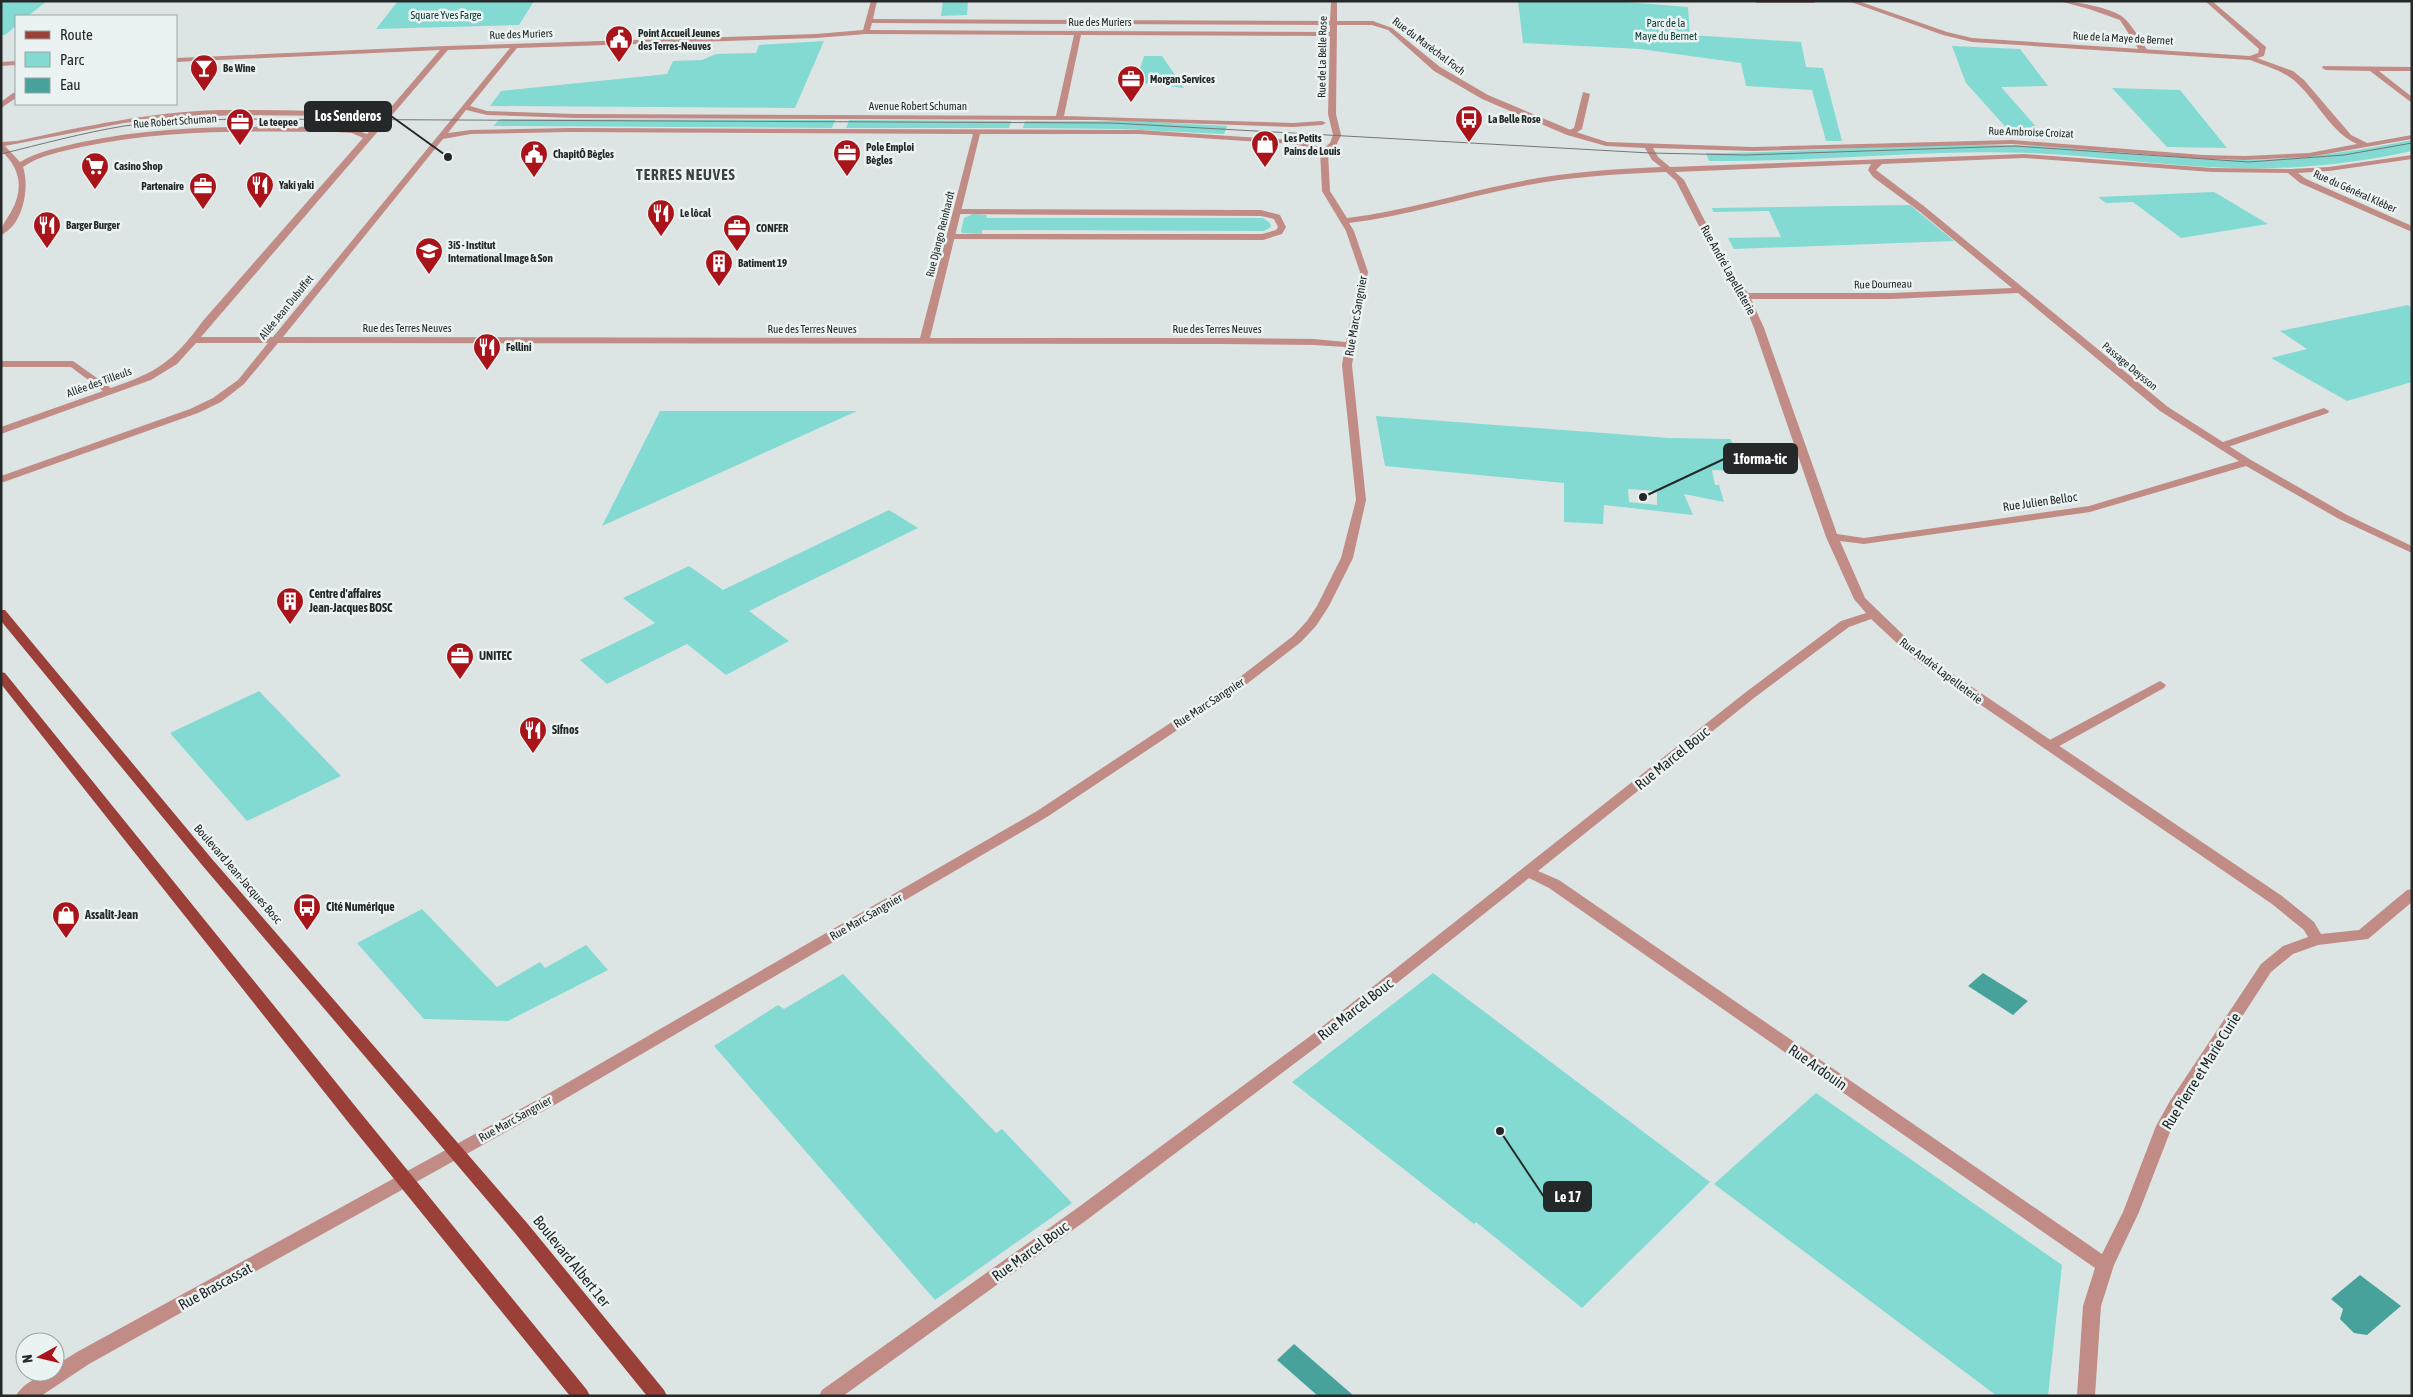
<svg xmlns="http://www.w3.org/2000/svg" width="2413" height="1397" font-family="'Asap Condensed',sans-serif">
<rect width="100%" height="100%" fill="#dde5e4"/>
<path fill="#82dad3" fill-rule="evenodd" d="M 4,1 L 47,1 L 28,16 L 16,16 L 16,26 L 5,35 L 1,35 L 1,4 Z
M 398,1 L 534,1 L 519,25 L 376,29 Z
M 943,1 L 968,1 L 967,15 L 941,16 Z
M 1518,1 L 1612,1 L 1688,7 L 1690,35 L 1801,42 L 1806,67 L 1823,68 L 1842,141 L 1826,141 L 1812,90 L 1746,86 L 1741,63 L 1640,49 L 1523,43 Z
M 824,41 L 795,108 L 490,106 L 501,91 L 667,74 L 673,61 L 702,60 L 716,54 L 756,53 L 759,45 Z
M 1952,46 L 2020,49 L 2048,86 L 2001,87 L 2041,132 L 2011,133 L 1966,83 Z
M 1144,56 L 1162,56 L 1184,88 L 1136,82 Z
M 2112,88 L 2180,90 L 2227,148 L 2167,147 Z
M 500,119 L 835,120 L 832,128 L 493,126 Z
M 849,120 L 1011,121 L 1009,128 L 846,128 Z
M 1025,121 L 1133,121 L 1227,126 L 1224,134 L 1121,129 L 1023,128 Z
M 2412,140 L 2412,151 C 2352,164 2292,170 2232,168 C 2165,166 2099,156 2032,153 C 1931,149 1830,161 1729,161 L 1709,161 L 1706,153 C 1805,153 1905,143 2005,145 C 2077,146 2148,158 2220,160 C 2286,161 2348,153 2412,140 Z
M 2214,192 L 2268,224 L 2181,238 L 2133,202 L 2106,203 L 2098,197 Z
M 1910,205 L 1954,241 L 1734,249 L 1728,238 L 1781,237 L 1769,211 L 1713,212 L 1712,208 Z
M 973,214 L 986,215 L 987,218 L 1263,218 L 1270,223 L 1271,227 L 1264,231 L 982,230 L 982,234 L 962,233 L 961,231 L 964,218 Z
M 2408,305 L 2412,308 L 2412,382 L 2347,401 L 2271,358 L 2307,349 L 2280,331 Z
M 660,411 L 857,411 L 602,526 Z
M 1376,416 L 1669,438 L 1731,439 L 1740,471 L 1712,470 L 1715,485 L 1719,485 L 1724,502 L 1684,494 L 1693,515 L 1604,505 L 1603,524 L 1564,522 L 1564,483 L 1385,466 ZM 1628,489 L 1657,491 L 1657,505 L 1629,502 Z
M 889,510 L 918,528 L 749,611 L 789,641 L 726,675 L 687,644 L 607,684 L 580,660 L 655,623 L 623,598 L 689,566 L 723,590 Z
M 259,691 L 341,776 L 247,821 L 170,733 Z
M 422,909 L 497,987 L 540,962 L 545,968 L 586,945 L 608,970 L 508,1021 L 424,1019 L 357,943 Z
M 1433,973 L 1710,1182 L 1582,1308 L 1476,1222 L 1474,1224 L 1292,1082 Z
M 843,974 L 996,1133 L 1002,1129 L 1072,1203 L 935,1300 L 714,1046 L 778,1005 L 784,1009 Z
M 1816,1093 L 2062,1265 L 2048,1396 L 1997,1396 L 1714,1184 Z"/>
<path fill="#48a29c" d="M 1983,973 L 2028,1001 L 2013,1015 L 1968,986 Z
M 2360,1275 L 2401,1306 L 2367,1335 L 2354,1333 L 2340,1319 L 2343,1309 L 2331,1299 Z
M 1294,1344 L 1354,1396 L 1318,1396 L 1277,1360 Z"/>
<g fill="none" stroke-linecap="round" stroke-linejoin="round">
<path fill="#c18c86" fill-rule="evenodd" d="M 1754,1 L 1817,1 L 1814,3 L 1757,3 Z
M 2059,1 C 2074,1 2115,8 2125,19 C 2134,28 2141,41 2148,51 L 2141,53 L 2120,20 L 2089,9 Z
M 2323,66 L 2412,67 L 2412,71 L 2379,71 L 2412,97 L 2412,103 L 2370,71 L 2326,70 L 2322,68 Z
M 1583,92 L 1590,94 L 1582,129 L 1573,135 L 1567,135 L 1567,131 L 1574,128 Z
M 957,209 L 1261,210 L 1280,215 L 1286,227 L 1282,234 L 1263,240 L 948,239 L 948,235 L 951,234 L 1262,234 L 1276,230 L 1278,227 L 1274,219 L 1261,216 L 954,214 L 953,212 Z
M 2324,408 L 2329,411 L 2328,413 L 2225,448 L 2221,449 L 2216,446 L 2217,444 Z
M 2160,681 L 2166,685 L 2164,688 L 2054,749 L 2049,750 L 2043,746 L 2044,743 Z"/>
<path fill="#c18c86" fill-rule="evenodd" d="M 871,1 L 877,1 L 873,19 L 1330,21 L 1331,1 L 1337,1 L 1337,21 L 1373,21 L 1392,28 L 1440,67 L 1488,95 L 1573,131 L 1607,142 L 1753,147 L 2012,140 L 2203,155 L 2245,156 L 2309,153 L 2357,144 C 2332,133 2318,103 2298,84 C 2285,71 2266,66 2250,60 L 1972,42 L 1943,35 L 1848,1 L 1858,1 L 1947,32 L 1972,38 L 2250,56 L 2258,53 L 2259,49 L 2205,1 L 2212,1 L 2266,47 L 2264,56 L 2257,58 L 2293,71 L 2304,80 L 2351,135 L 2367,143 L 2412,135 L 2412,139 L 2309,157 L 2245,160 L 2203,159 L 2012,144 L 1753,151 L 1653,148 L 1658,157 L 1670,167 L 2024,154 L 2212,168 L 2290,169 L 2329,167 L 2412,155 L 2412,159 L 2329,171 L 2298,173 L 2306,179 L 2412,226 L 2412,232 L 2300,183 L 2288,173 L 2212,172 L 2024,158 L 1882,164 L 1876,170 L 1925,207 L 2168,407 L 2251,460 L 2347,515 L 2412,546 L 2412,553 L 2339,519 L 2246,466 L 2090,512 L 1864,544 L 1840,541 L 1865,598 L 1923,654 L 2282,896 L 2314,922 L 2321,934 L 2359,930 L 2407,890 L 2412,889 L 2412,902 L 2368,939 L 2318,945 L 2293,954 L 2271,972 L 2182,1109 L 2172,1127 L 2139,1212 L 2114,1265 L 2101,1306 L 2095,1396 L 2077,1396 L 2083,1306 L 2095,1268 L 1549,888 L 1529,878 L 1319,1045 L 1088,1219 L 843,1396 L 819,1396 L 822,1390 L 1076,1209 L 1309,1037 L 1746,692 L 1841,621 L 1866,613 L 1854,599 L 1826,537 L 1754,328 L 1741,296 L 1723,273 L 1676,181 L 1666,172 C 1616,174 1566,177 1518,187 C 1461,198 1407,216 1349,223 L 1354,231 L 1368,272 L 1352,365 L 1366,500 L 1353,558 L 1329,606 L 1316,626 L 1301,642 L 1248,683 L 1047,817 L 558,1103 L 89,1364 L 41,1396 L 16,1396 C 21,1385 43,1372 55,1372 L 55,1366 L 77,1352 L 546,1095 L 1037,811 L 1240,677 L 1293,636 L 1307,621 L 1317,606 L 1341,558 L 1356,500 L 1342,365 L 1345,347 L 1314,345 L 1221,344 L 278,343 L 244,384 L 221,402 L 198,413 L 1,483 L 1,476 L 190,409 L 213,398 L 238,380 L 268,343 L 196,343 L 177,364 L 151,380 L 1,434 L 1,427 L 103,391 L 71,367 L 1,367 L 1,361 L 73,361 L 111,388 C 157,372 173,362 202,322 L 363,138 L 352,133 L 336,132 C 250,131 165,129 81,147 C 61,152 40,155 23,167 C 30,188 23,225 1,235 C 1,224 7,220 12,210 C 24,188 20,167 1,151 L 1,142 L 17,141 C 85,126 151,112 220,110 C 252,110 284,110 316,111 C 341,111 367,113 392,106 L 440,50 L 176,62 L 176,58 L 446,46 L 816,34 L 863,30 ZM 872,23 L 1330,25 L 1330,32 L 870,30 ZM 1337,25 L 1372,25 L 1388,30 L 1434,71 L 1482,99 L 1567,135 L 1606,146 L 1645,148 L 1652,160 L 1661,167 C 1613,169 1564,172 1517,182 C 1460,193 1405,211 1347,218 L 1330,191 L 1328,152 L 1336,146 L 1341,135 L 1336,114 ZM 866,34 L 1074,35 L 1056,116 L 575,114 L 487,111 L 470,106 L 517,48 L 816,38 ZM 1081,35 L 1330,36 L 1328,114 L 1333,135 L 1330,143 L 1320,151 L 1322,191 L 1346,231 L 1360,272 L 1346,342 L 1314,339 L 1221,338 L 930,338 L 980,134 L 1139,134 L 1291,144 L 1320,149 L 1321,147 L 1291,140 L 1139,130 L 570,128 L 471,130 L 448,133 L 466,110 L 487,115 L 575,118 L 1094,120 L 1293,127 L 1322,125 L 1326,123 L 1322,121 L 1293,123 L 1064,116 ZM 510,48 L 273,337 L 201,337 L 448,50 ZM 386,112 L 367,134 C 342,124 313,127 287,127 C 218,126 149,128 82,142 C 61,147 38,151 20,162 L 5,146 L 124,123 L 167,118 L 236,115 L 355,116 ZM 570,132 L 973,134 L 920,338 L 283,337 L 443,139 L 471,134 ZM 1871,164 L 1868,170 L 1873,177 L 1919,211 L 2012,288 L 1892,293 L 1748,293 L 1731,272 L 1684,180 L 1675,172 ZM 2018,293 L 2160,411 L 2239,461 L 2089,506 L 1864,538 L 1837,534 L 1764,328 L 1751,299 L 1892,299 ZM 1871,619 L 1915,660 L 2272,904 L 2304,930 L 2308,937 L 2283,946 L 2261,964 L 2170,1101 L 2156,1126 L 2123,1212 L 2102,1254 L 1559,880 L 1538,871 L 1754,698 L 1849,627 Z
M 16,61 L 16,65 L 1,66 L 1,62 Z
M 13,93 L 16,93 L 16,98 L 1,108 L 1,102 Z"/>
<path fill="#9b3f39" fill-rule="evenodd" d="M 1,610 L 5,610 L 212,859 L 527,1223 L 664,1390 L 667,1396 L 647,1396 L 515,1233 L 202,865 L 1,621 Z
M 1,672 L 5,673 L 364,1117 L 587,1390 L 590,1396 L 570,1396 L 352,1127 L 1,684 Z"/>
<path stroke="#727776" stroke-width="1" d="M 1,154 C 42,144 82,133 124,126 C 162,121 200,120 238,119 L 1112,123 L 1650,153 L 1745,155 L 2015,146 L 2249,162 L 2344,155 L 2412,143"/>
</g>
<defs>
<g id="civic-pin" transform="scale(1.4375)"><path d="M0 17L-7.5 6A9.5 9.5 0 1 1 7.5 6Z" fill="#a8141a" stroke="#eaf3f2"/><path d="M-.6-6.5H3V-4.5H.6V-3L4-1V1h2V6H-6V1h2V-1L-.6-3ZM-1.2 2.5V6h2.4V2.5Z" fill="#fff"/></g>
<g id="bar-pin" transform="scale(1.4375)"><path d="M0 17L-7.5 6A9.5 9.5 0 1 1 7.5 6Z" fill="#a8141a" stroke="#eaf3f2"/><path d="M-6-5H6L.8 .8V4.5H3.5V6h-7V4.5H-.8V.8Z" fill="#fff"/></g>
<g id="office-pin" transform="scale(1.4375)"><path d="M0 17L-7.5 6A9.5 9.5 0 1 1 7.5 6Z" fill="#a8141a" stroke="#eaf3f2"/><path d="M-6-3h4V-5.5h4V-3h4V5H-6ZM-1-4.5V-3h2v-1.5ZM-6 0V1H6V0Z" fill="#fff"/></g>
<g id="bus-pin" transform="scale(1.4375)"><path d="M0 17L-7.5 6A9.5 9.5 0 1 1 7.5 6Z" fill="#a8141a" stroke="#eaf3f2"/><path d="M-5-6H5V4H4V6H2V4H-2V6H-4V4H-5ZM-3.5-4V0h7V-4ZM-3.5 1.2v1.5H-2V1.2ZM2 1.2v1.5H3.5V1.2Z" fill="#fff"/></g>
<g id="shop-pin" transform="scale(1.4375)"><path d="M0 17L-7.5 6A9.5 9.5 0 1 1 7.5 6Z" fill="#a8141a" stroke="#eaf3f2"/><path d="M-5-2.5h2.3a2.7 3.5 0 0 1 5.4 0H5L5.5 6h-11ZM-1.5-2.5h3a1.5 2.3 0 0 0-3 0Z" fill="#fff"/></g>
<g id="supermarket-pin" transform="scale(1.4375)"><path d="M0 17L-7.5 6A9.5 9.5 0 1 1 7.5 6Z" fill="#a8141a" stroke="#eaf3f2"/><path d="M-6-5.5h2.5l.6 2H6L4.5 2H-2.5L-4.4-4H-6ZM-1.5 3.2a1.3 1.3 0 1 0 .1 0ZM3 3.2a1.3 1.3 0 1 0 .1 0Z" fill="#fff"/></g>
<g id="restaurant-pin" transform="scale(1.4375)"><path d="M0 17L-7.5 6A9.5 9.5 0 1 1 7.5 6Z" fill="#a8141a" stroke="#eaf3f2"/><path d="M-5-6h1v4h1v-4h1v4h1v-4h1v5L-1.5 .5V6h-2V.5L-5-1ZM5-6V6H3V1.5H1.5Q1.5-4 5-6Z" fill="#fff"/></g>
<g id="university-pin" transform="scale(1.4375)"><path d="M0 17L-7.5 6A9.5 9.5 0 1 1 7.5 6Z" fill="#a8141a" stroke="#eaf3f2"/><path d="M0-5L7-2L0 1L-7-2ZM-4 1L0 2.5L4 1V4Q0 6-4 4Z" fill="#fff"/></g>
<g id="building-pin" transform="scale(1.4375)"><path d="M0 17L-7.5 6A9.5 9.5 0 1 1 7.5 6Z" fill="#a8141a" stroke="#eaf3f2"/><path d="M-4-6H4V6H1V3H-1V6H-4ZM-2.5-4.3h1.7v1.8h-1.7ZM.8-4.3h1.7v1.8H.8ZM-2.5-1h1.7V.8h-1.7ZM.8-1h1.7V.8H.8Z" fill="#fff"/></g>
</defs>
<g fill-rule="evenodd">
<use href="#civic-pin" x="619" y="39"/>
<use href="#bar-pin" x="204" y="68"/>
<use href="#office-pin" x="1131" y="79"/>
<use href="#bus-pin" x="1469" y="119"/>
<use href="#office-pin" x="240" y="122"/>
<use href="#shop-pin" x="1265" y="144"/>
<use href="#office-pin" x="847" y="153"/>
<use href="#civic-pin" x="534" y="154"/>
<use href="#supermarket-pin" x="95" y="166"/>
<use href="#restaurant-pin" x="260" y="185"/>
<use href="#office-pin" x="203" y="186"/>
<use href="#restaurant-pin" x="661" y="213"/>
<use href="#restaurant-pin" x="47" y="225"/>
<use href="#office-pin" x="737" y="228"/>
<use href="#university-pin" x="429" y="251"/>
<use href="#building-pin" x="719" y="263"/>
<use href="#restaurant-pin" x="487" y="347"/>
<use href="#building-pin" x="290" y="601"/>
<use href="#office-pin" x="460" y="656"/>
<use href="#restaurant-pin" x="533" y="730"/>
<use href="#bus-pin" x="307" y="907"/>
<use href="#shop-pin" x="66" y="915"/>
</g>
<g text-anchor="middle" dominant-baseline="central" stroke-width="5" stroke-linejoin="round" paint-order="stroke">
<g font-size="11" fill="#0b3734" stroke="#eaf3f2">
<text x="446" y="15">Square Yves Farge</text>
<text x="1666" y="23">Parc de la<tspan x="1666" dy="13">Maye du Bernet</tspan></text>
</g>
<g font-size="11" fill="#252828" stroke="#eaf3f2">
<text x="1100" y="22">Rue des Muriers</text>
<text transform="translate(521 34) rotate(-2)">Rue des Muriers</text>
<text transform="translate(2123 38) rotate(3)">Rue de la Maye de Bernet</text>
<text transform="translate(1429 46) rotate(37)">Rue du Maréchal Foch</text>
<text transform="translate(1322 57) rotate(-89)">Rue de La Belle Rose</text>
<text x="918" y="106">Avenue Robert Schuman</text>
<text transform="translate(175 121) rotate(-4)">Rue Robert Schuman</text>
<text transform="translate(2031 132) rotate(2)">Rue Ambroise Croizat</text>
<text transform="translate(2355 191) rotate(24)">Rue du Général Kléber</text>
<text transform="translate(940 234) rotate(-76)">Rue Django Reinhardt</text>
<text transform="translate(1883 284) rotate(-1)">Rue Dourneau</text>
<text transform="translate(286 307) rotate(-51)">Allée Jean Dubuffet</text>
<text x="407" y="328">Rue des Terres Neuves</text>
<text x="812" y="329">Rue des Terres Neuves</text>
<text x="1217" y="329">Rue des Terres Neuves</text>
<text transform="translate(2130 366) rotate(40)">Passage Deysson</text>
<text transform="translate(99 382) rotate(-20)">Allée des Tilleuls</text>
</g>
<g font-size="11" font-weight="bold" fill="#252828" stroke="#eaf3f2" text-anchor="start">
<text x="638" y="33">Point Accueil Jeunes<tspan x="638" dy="13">des Terres-Neuves</tspan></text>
<text x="223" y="68">Be Wine</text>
<text x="1150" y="79">Morgan Services</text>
<text x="1488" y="119">La Belle Rose</text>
<text x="259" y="122">Le teepee</text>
<text x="1284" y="138">Les Petits<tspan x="1284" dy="13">Pains de Louis</tspan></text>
<text x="866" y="147">Pole Emploi<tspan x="866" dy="13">Bègles</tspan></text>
<text x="553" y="154">ChapitÔ Bègles</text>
<text x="114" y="166">Casino Shop</text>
<text x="279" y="185">Yaki yaki</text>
<text x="184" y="186" text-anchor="end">Partenaire</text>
<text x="680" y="213">Le lôcal</text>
<text x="66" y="225">Barger Burger</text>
<text x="756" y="228">CONFER</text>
<text x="448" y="245">3iS - Institut<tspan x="448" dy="13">International Image &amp; Son</tspan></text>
<text x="738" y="263">Batiment 19</text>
<text x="506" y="347">Fellini</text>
</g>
<g font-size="12" fill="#252828" stroke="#eaf3f2">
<text transform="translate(1728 270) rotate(61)">Rue André Lapelleterie</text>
<text transform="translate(1356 316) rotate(-80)">Rue Marc Sangnier</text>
<text transform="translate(2040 502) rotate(-8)">Rue Julien Belloc</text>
<text transform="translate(1941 671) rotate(37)">Rue André Lapelleterie</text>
<text transform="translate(1209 703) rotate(-33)">Rue Marc Sangnier</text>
<text transform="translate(238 874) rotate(49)">Boulevard Jean-Jacques Bosc</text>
<text transform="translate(866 917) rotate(-30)">Rue Marc Sangnier</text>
<text transform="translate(515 1119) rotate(-29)">Rue Marc Sangnier</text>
</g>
<g font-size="12" font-weight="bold" fill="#252828" stroke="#eaf3f2" text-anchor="start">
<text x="309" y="594">Centre d'affaires<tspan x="309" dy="14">Jean-Jacques BOSC</tspan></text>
<text x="479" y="656">UNITEC</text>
<text x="552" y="730">Sifnos</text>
<text x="326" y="907">Cité Numérique</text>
<text x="85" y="915">Assalit-Jean</text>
</g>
<g font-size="15" font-weight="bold" letter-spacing="1" fill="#3b4241" stroke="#eaf3f2">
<text x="686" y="174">TERRES NEUVES</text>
</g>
<g font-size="15" fill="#252828" stroke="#eaf3f2">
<text transform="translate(1672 758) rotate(-39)">Rue Marcel Bouc</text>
<text transform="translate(1355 1009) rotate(-38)">Rue Marcel Bouc</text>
<text transform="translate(1818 1067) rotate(35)">Rue Ardouin</text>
<text transform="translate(2201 1071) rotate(-58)">Rue Pierre et Marie Curie</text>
<text transform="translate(1030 1251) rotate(-36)">Rue Marcel Bouc</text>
<text transform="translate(572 1261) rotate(51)">Boulevard Albert 1er</text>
<text transform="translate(215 1286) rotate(-29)">Rue Brascassat</text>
</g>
</g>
<path fill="none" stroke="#252828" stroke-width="2" d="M448 157L391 116M1643 497L1724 459M1500 1131L1544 1197"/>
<g fill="#252828" stroke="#eaf3f2" stroke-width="2">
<circle cx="448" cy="157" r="5"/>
<circle cx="1643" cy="497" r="5"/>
<circle cx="1500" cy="1131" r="5"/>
</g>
<g fill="#252828" stroke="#252828" stroke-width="2">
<rect x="305" y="102" width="86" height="29" rx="5"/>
<rect x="1724" y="444" width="73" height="29" rx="5"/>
<rect x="1544" y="1182" width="47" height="29" rx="5"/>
</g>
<g font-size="14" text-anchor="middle" font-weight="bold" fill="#fff">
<text x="348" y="121">Los Senderos</text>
<text x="1760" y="464">1forma-tic</text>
<text x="1568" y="1202">Le 17</text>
</g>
<rect width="2413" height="1397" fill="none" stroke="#252828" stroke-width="5"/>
<rect x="15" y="15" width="162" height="90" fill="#eaf3f2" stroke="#9ba2a1"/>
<rect x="25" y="31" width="25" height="8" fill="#9b3f39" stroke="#9ba2a1"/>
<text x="60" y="40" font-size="15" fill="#252828">Route</text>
<rect x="25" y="52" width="25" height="15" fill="#82dad3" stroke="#9ba2a1"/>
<text x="60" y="65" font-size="15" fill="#252828">Parc</text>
<rect x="25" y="78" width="25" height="15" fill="#48a29c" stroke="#9ba2a1"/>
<text x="60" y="90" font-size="15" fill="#252828">Eau</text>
<g transform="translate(40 1357) rotate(262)"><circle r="24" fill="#eaf3f2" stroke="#9ba2a1"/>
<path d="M0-4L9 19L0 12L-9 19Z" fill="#a8141a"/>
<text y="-8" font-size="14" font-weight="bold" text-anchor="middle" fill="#252828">N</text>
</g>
</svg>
